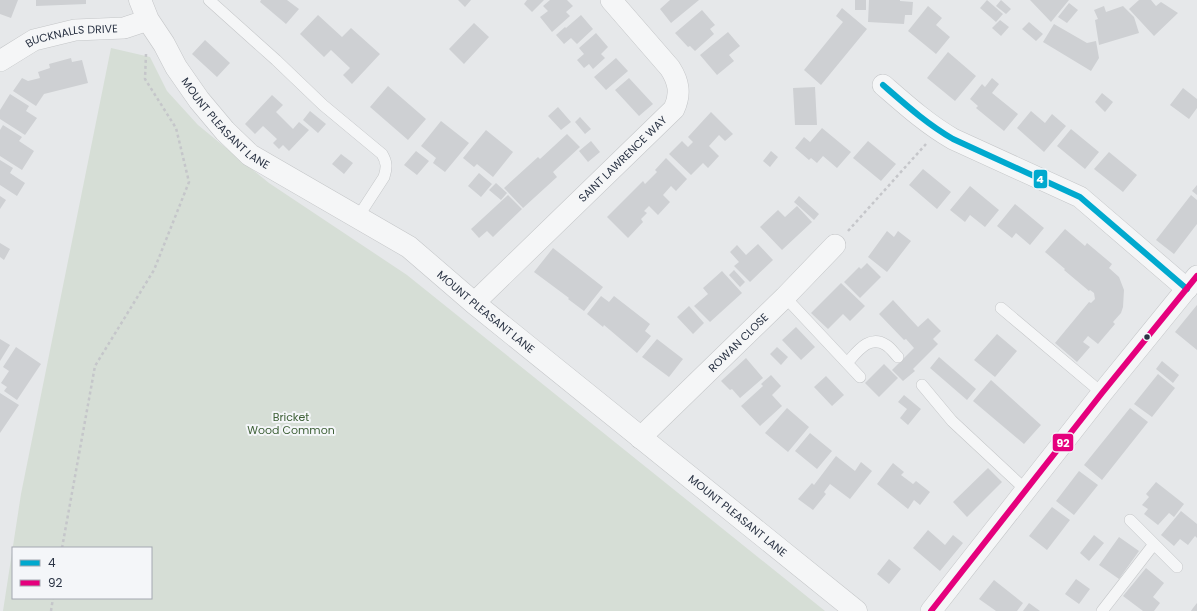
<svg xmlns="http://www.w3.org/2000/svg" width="1197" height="611" font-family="Poppins,sans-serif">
<rect width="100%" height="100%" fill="#e6e8ea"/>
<path fill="#d6ded6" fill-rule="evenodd" d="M 111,48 L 150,57 L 167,91 L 198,125 L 269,183 L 407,275 L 825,611 L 3,611 L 21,494 ZM 13,548 L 151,548 L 151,598 L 13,598 Z"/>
<path fill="#ced0d3" d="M 0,0 L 18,0 L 11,18 L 0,14 Z
M 36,0 L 86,0 L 86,4 L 36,6 Z
M 261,0 L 287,0 L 299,9 L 286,24 L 260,2 Z
M 458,0 L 471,0 L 465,7 Z
M 527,0 L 544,0 L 532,12 L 524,4 Z
M 550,0 L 567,0 L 573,6 L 566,12 L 570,16 L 552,32 L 540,17 L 548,11 L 543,6 Z
M 670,0 L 699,0 L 671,23 L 660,9 Z
M 855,0 L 866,0 L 866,10 L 855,10 Z
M 869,0 L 900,0 L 900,1 L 913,2 L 912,15 L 905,15 L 904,24 L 868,22 Z
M 987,0 L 1003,14 L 996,22 L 980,8 Z
M 1001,0 L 1011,9 L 1006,14 L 996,6 Z
M 1030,0 L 1069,0 L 1051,22 Z
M 1139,0 L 1151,0 L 1156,6 L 1161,2 L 1178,13 L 1154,36 L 1129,9 Z
M 1069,3 L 1078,10 L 1067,23 L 1058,17 Z
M 928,6 L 942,18 L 936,25 L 950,37 L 936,54 L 908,31 Z
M 1104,6 L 1106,12 L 1123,6 L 1134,17 L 1139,33 L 1099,45 L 1095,20 L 1098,19 L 1094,10 Z
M 842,8 L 867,29 L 821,85 L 804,70 L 843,22 L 836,16 Z
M 702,10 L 715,25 L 710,29 L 714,34 L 695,51 L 690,46 L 688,47 L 675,33 Z
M 318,15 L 342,37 L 351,28 L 380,54 L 352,84 L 343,75 L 350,68 L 331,50 L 324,57 L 300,34 Z
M 581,15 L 593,29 L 577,44 L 571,38 L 564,44 L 556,35 L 565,27 L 566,28 Z
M 1000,20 L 1009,27 L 1001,36 L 992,28 Z
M 1029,22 L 1043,34 L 1036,41 L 1022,29 Z
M 474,23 L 489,37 L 464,64 L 449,49 Z
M 1054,24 L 1087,43 L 1096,41 L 1099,58 L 1091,71 L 1043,42 Z
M 728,32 L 740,46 L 729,55 L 734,61 L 717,75 L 700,55 Z
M 596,33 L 608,47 L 601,54 L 605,58 L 593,69 L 589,64 L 584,68 L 577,60 L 584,54 L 579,48 Z
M 205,40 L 230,63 L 217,77 L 192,54 Z
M 948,52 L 976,76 L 955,101 L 927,78 Z
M 71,58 L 72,62 L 82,60 L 88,83 L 44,94 L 36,106 L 13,91 L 22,78 L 28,81 L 40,78 L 38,72 L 50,68 L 49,64 Z
M 616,58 L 628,71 L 606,90 L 594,77 Z
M 629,78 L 653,104 L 639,116 L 615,90 Z
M 992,78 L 999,84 L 992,93 L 1018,114 L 1004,131 L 976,108 L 978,106 L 970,99 L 982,84 L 985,87 Z
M 388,86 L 426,119 L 408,140 L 370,107 Z
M 815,87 L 817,125 L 795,125 L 793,88 Z
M 1183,88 L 1197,99 L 1197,108 L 1189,119 L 1170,105 Z
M 1102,93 L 1113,102 L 1105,112 L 1095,102 Z
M 10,94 L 29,106 L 26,111 L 37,118 L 25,135 L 0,119 L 0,110 Z
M 272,95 L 283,105 L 276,112 L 293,129 L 299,122 L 309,130 L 289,151 L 283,145 L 279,149 L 273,143 L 277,139 L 263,126 L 255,134 L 245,124 Z
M 558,107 L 571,122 L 561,130 L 548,116 Z
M 310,111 L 326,124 L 318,133 L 303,120 Z
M 1031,111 L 1045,123 L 1052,114 L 1066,126 L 1044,152 L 1017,128 Z
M 711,112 L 733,134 L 725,141 L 719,135 L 709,146 L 719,156 L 708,168 L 703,163 L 691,175 L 669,154 L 682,141 L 688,147 L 693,142 L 688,137 Z
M 580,117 L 591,129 L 585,134 L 575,122 Z
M 441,121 L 469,143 L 445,172 L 433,163 L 436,158 L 421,146 Z
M 3,125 L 22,137 L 19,141 L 34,151 L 22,170 L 0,156 L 0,130 Z
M 822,128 L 851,152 L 837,168 L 823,156 L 817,163 L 811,158 L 809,160 L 795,148 L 804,137 L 810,142 Z
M 1071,129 L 1099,152 L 1085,169 L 1057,146 Z
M 486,130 L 513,152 L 493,177 L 477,164 L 474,167 L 463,158 Z
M 567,134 L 580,147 L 553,172 L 557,177 L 523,208 L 504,188 L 538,157 L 540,159 Z
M 591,141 L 600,152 L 588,162 L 579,151 Z
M 868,141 L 896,164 L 881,181 L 853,158 Z
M 416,151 L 429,161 L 417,175 L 404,165 Z
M 771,151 L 778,157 L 770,167 L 763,161 Z
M 1109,152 L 1137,175 L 1123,192 L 1094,169 Z
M 341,154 L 353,163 L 344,174 L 332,164 Z
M 666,158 L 687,179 L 676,191 L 671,186 L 663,195 L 670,202 L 658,215 L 649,206 L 644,211 L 647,213 L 641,219 L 643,222 L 628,238 L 607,217 L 643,181 L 645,184 L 657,172 L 655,170 Z
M 0,160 L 13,168 L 10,173 L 25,183 L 17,196 L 0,185 Z
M 923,169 L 951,192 L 937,209 L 909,185 Z
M 479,173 L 492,184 L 481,197 L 468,186 Z
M 496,183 L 507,193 L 501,200 L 489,190 Z
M 1197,185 L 1197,195 L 1192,191 Z
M 970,186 L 999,210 L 985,227 L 970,215 L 965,222 L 950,210 Z
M 508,195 L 522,209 L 493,237 L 487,231 L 479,238 L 471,229 Z
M 1191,195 L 1197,200 L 1197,224 L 1174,254 L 1156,240 Z
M 0,196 L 6,200 L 0,209 Z
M 799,196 L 819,214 L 814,220 L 794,202 Z
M 1015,204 L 1044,228 L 1030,245 L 1016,233 L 1012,238 L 997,226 Z
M 797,206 L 812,222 L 782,250 L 760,227 L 778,210 L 785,217 Z
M 1065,229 L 1085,246 L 1087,243 L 1112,264 L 1109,268 L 1119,277 L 1124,290 L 1123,307 L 1121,313 L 1113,322 L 1115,324 L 1098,344 L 1088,336 L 1083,342 L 1090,347 L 1077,362 L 1055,343 L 1089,302 L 1091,303 L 1095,299 L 1094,293 L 1090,290 L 1089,291 L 1064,270 L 1065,269 L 1045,252 Z
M 887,231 L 894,237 L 898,231 L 911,241 L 887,272 L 868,257 Z
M 0,243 L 10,249 L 4,260 L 0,257 Z
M 758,244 L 773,260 L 750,282 L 734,266 L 739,262 L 730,252 L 737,245 L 746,255 Z
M 553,248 L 603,287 L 584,311 L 568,299 L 569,298 L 534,272 Z
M 867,263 L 881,277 L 860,298 L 844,282 L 859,267 L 861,269 Z
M 734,270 L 745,282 L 740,287 L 729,275 Z
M 722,271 L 742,293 L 710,322 L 694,306 L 708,294 L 703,288 Z
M 841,283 L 865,306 L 850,321 L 843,314 L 828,329 L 811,313 Z
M 601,296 L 609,302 L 614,296 L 650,324 L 645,331 L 651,336 L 637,353 L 604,325 L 603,327 L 587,314 Z
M 893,300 L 918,327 L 928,318 L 941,331 L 933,339 L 938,344 L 913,369 L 915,371 L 903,381 L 892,370 L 914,348 L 906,339 L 904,340 L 879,314 Z
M 1197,305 L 1197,350 L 1175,332 Z
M 689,306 L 704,323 L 693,334 L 677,317 Z
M 796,327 L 815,347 L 801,360 L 782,340 Z
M 997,334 L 1017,351 L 995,377 L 974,360 Z
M 0,339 L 10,345 L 0,361 Z
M 657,339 L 683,359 L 669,377 L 642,357 Z
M 16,347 L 41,364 L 17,400 L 4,391 L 7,387 L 1,383 L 9,371 L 3,367 Z
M 777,347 L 788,357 L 781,365 L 770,354 Z
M 939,357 L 976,389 L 967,400 L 930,368 Z
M 746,358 L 763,378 L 740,398 L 732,389 L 730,390 L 721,381 Z
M 1162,361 L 1179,375 L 1173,383 L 1156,369 Z
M 884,364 L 898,378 L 879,397 L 865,383 Z
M 1158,374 L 1175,388 L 1152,417 L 1134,404 Z
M 771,375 L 781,386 L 772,395 L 782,406 L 760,426 L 741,406 L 763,386 L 761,384 Z
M 826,376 L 844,395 L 832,406 L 814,387 Z
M 991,380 L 1041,425 L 1024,444 L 973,401 Z
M 0,393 L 19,405 L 0,433 Z
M 904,395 L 921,409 L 908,425 L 900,418 L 907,409 L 898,402 Z
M 787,408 L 809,427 L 788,452 L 765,433 Z
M 1130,408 L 1148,422 L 1102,480 L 1084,465 Z
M 810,433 L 832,451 L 817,469 L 795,451 Z
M 836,456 L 855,471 L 861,462 L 872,471 L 850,499 L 830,484 L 824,492 L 826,494 L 813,510 L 798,499 L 812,483 L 814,485 Z
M 893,463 L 904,472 L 901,475 L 913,484 L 916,481 L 930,492 L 920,505 L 914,500 L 908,509 L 877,484 Z
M 988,468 L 1002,482 L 967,517 L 953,502 Z
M 1079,471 L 1098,485 L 1074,515 L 1056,501 Z
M 1156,482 L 1184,504 L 1174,517 L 1169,513 L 1158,525 L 1144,514 L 1148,509 L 1142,505 L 1149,497 L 1146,494 Z
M 1052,507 L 1070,520 L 1047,550 L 1029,536 Z
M 1181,511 L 1197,524 L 1197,538 L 1195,536 L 1188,545 L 1180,539 L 1174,546 L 1161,535 Z
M 928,530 L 945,545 L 953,535 L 963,543 L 940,571 L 913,548 Z
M 1094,535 L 1104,543 L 1089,561 L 1080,553 Z
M 1119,537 L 1139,551 L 1119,579 L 1099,565 Z
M 889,559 L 901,569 L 889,584 L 877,574 Z
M 1146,568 L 1164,583 L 1153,597 L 1160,603 L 1154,611 L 1143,611 L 1123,596 Z
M 1076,579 L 1090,589 L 1079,604 L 1065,594 Z
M 994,580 L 1023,603 L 1017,611 L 996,611 L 979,599 Z
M 1029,603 L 1040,611 L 1023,611 Z
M 1197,603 L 1197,611 L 1191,611 L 1193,608 Z"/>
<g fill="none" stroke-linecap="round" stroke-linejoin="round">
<g stroke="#c4c6c8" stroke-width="12">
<path id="service" d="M 209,0 L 276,60 L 323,105 L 382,154 C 387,162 387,168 384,177 L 358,217
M 785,297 L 860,377
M 1001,308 L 1102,393
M 847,363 C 857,352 869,334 886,345 C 891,348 894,353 898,357
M 922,385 L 952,421 L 1026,490
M 1130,520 L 1177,567
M 1102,611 L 1154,544"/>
</g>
<g stroke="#c4c6c8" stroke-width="22">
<g id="minor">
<path id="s1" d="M 0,61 L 34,40 L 75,30 L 124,28 L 148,20"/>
<path d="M 883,85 C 906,105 927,124 953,139 L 1080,197 L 1187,289"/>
<path id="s2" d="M 474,303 L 674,109 C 681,94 679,82 670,68 L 611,0"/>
<path id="s3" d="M 640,438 L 785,297 L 835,245"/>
<path d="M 931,611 L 1102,393 L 1197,276"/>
</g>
</g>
<g stroke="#c4c6c8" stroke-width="23">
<g id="tertiary">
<path id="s4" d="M 140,0 L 148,20 L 164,44 L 176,67 L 199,100 L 225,131 L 250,155 L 409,247 L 474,303 L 856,611"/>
</g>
</g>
<path stroke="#c5c6ca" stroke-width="2.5" stroke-dasharray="3 3" stroke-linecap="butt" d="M 848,231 L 926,144
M 62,548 L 95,366 L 154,270 L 189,182 L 176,128 L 145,79 L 146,54
M 51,611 L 53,598"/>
<use href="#service" stroke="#f5f6f7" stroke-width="11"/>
<use href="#minor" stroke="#f5f6f7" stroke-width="21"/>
<use href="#tertiary" stroke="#f5f6f7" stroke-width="22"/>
<g stroke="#f4f6f9" stroke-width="9">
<path id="bus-1" d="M 883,85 C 906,105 927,124 953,139 L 1080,197 L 1187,289"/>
</g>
<g stroke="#f4f6f9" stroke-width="9">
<path id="bus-2" d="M 931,611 L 1102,393 L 1197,276"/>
</g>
<use href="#bus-1" stroke="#00a9ce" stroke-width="6"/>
<use href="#bus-2" stroke="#e5007d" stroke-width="6"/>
</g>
<circle fill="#2b3445" stroke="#f4f6f9" stroke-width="1.5" cx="1147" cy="337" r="3.5"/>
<g text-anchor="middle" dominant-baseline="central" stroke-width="4" stroke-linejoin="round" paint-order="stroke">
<g font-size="11" fill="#2b3445" stroke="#f4f6f9">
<text stroke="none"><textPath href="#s1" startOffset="78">BUCKNALLS DRIVE</textPath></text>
<text stroke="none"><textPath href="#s4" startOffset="152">MOUNT PLEASANT LANE</textPath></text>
<text stroke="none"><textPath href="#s2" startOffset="207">SAINT LAWRENCE WAY</textPath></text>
<text stroke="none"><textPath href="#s4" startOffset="476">MOUNT PLEASANT LANE</textPath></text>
<text stroke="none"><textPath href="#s3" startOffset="137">ROWAN CLOSE</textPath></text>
<text stroke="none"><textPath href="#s4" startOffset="800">MOUNT PLEASANT LANE</textPath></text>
</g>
<g font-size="11" fill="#3f6138" stroke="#f4f6f9">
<text x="291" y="417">Bricket<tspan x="291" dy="13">Wood Common</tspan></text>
</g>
</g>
<g stroke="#f4f6f9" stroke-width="1.5">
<rect x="1033" y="169" width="15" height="20" rx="4" fill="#00a9ce"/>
<rect x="1052" y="433" width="22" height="19" rx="4" fill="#e5007d"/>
</g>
<g font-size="11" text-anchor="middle" font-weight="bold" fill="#fff">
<text x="1040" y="183">4</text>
<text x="1063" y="447">92</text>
</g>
<rect x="12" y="547" width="140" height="52" fill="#f4f6f9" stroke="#a4a8b1"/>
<rect x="20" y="560" width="20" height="6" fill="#00a9ce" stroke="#a4a8b1"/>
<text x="48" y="567" font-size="12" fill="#2b3445">4</text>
<rect x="20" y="580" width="20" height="6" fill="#e5007d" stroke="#a4a8b1"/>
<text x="48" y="587" font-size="12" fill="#2b3445">92</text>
</svg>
